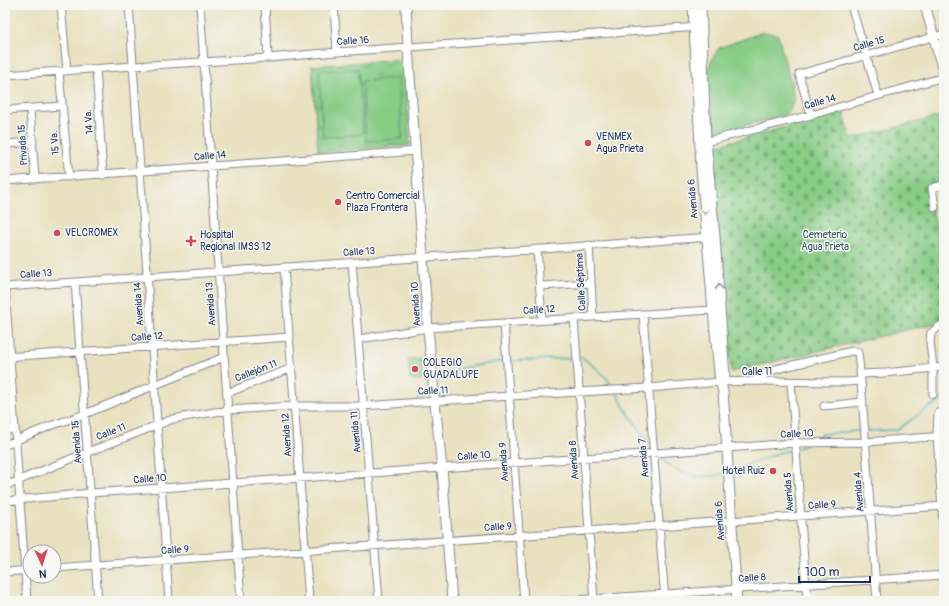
<svg xmlns="http://www.w3.org/2000/svg" width="949" height="606" font-family="Pangolin,sans-serif">
<defs>
<pattern id="grass-tufts" width="24" height="20" patternUnits="userSpaceOnUse"><rect width="24" height="20" fill="#88cc86"/><path d="M3 7l-1-3M5 7V3M7 7l1-3M15 17l-1-3M17 17v-4M19 17l1-3" fill="none" stroke="#6ea671"/></pattern>
<pattern id="cemetery-stones" width="16" height="16" patternUnits="userSpaceOnUse"><rect width="16" height="16" fill="#88cc86"/><path d="M2 7V4a2 2 0 0 1 4 0v3zM10 15v-3a2 2 0 0 1 4 0v3z" fill="#6ea671"/></pattern>
</defs>
<rect width="100%" height="100%" fill="#f6f6f2"/>
<filter id="ink" filterUnits="userSpaceOnUse"><feTurbulence type="fractalNoise" baseFrequency=".025" numOctaves="2"/><feDisplacementMap in="SourceGraphic" scale="8" xChannelSelector="R" yChannelSelector="G"/><feConvolveMatrix kernelMatrix="1 2 1 2 8 2 1 2 1" color-interpolation-filters="sRGB"/></filter>
<filter id="wash" filterUnits="userSpaceOnUse"><feTurbulence type="fractalNoise" baseFrequency=".012" numOctaves="4" result="noise"/><feDisplacementMap in="SourceGraphic" scale="16" xChannelSelector="R" yChannelSelector="G"/><feGaussianBlur stdDeviation="0.9" result="paint"/><feColorMatrix in="noise" values="0 0 0 0 0 0 0 0 0 0 0 0 0 0 0 0 0 1.4 0 .05"/><feComposite in="paint" operator="in"/></filter>
<g filter="url(#wash)">
<rect width="100%" height="100%" fill="#e9e1bf"/>
<path fill="url(#grass-tufts)" stroke="#527e72" d="M 404,59 L 410,145 L 318,152 L 312,66 Z"/>
<path fill="url(#cemetery-stones)" stroke="#527e72" d="M 843,112 L 851,139 L 944,115 L 944,181 L 927,186 L 944,262 L 944,321 L 731,372 L 711,154 L 714,146 Z"/>
<path fill="#88cc86" stroke="#527e72" d="M 763,32 L 778,35 L 795,100 L 787,114 L 717,133 L 712,116 L 708,71 L 712,59 L 719,48 Z
M 358,69 L 363,134 L 323,137 L 319,71 Z
M 398,78 L 402,139 L 366,141 L 362,81 Z
M 420,358 L 422,380 L 410,380 L 408,359 Z"/>
<g fill="none" stroke-linecap="round" stroke-linejoin="round">
<path stroke="#39abb3" stroke-width="1.5" d="M 580,358 L 583,358 C 595,367 606,375 614,388
M 508,361 L 574,358
M 437,381 L 438,378 L 462,368 L 504,361
M 617,393 L 624,407 L 650,445
M 417,399 L 429,394 L 430,393
M 868,431 L 897,430 L 929,407 L 938,403 L 944,397
M 814,440 L 822,434 L 844,432 L 862,431
M 798,448 L 806,445
M 659,456 C 676,475 700,481 725,473
M 732,471 L 779,453 L 794,449"/>
</g>
</g>
<g filter="url(#ink)">
<g fill="none" stroke-linecap="round" stroke-linejoin="round">
<g stroke="#82888e" stroke-width="9">
<path id="minor" d="M 5,5 L 7,5
M 61,5 L 67,71
M 129,5 L 169,601
M 200,5 L 241,601
M 265,5 L 268,58
M 334,5 L 337,52
M 851,5 L 878,95
M 96,69 L 103,175
M 59,72 L 69,177
M 5,75 L 133,66 L 268,58 L 337,52 L 699,27
M 30,109 L 35,179
M 5,110 L 62,106
M 811,115 L 799,74 L 944,34
M 701,143 L 811,115 L 944,77
M 5,144 L 33,142
M 5,181 C 142,172 279,161 416,151
M 935,207 L 932,188 L 944,185
M 589,245 L 593,317
M 537,249 L 542,320
M 352,262 L 379,601
M 284,267 L 309,601
M 75,282 L 98,601
M 540,286 L 591,283
M 5,287 L 711,237
M 5,287 L 27,601
M 643,314 L 665,601
M 574,318 L 594,601
M 504,323 L 524,601
M 359,339 L 428,328 L 593,317 L 713,310 L 717,309
M 5,357 L 290,337
M 861,374 L 884,373 L 944,367
M 754,381 L 760,376 L 776,369 L 852,351 L 855,351 L 858,353 L 861,381 L 877,601
M 791,382 L 807,601
M 227,393 L 292,368
M 933,394 L 933,368 L 930,342 L 931,333 L 940,326 L 944,327
M 824,406 C 837,405 849,403 863,402
M 938,413 L 937,436 L 944,537
M 5,430 L 15,429
M 5,445 L 50,426 L 85,414 L 155,385 L 224,357
M 5,486 L 88,452 L 173,419 L 190,416 L 228,410 L 295,406 L 363,406 L 510,396 L 648,388 L 720,382 L 754,381 L 845,382 L 861,381
M 5,501 L 91,493 L 442,468 L 796,443 L 865,442 L 944,436
M 54,568 L 944,506
M 5,572 L 30,570
M 562,601 L 944,575"/>
</g>
<g stroke="#82888e" stroke-width="11">
<path id="major" d="M 406,5 L 408,48 L 428,328 L 434,394 L 442,468 L 452,601
M 693,5 L 701,167 L 713,310 L 720,382 L 723,391 L 737,601
M 701,5 L 706,141 L 715,237 L 725,377
M 925,5 L 944,75"/>
</g>
<use href="#minor" stroke="#fff" stroke-width="7"/>
<use href="#major" stroke="#fff" stroke-width="9"/>
</g>
<defs><path id="oneway-chevron" d="M-2-3.5L2.5 0L-2 3.5" fill="none" stroke-width="1.6" stroke-linecap="round" stroke-linejoin="round"/></defs>
<g stroke="#8d97ae">
<use href="#oneway-chevron" transform="translate(705 212) rotate(85)"/>
<use href="#oneway-chevron" transform="translate(719 287) rotate(-94)"/>
</g>
</g>
<g fill="#d1495b" stroke="#f6f6f2" stroke-width="1.5">
<circle cx="588" cy="143" r="4"/>
<circle cx="338" cy="202" r="4"/>
<circle cx="57" cy="233" r="4"/>
<path d="M189 235h4v4h4v4h-4v4h-4v-4h-4v-4h4z"/>
<circle cx="415" cy="369" r="4"/>
<circle cx="773" cy="471" r="4"/>
</g>
<g text-anchor="middle" dominant-baseline="central" stroke-width="3" stroke-linejoin="round" paint-order="stroke">
<g font-size="10" fill="#1b2f5e" stroke="#f6f6f2">
<text transform="translate(353 41) rotate(-4)">Calle 16</text>
<text transform="translate(869 44) rotate(-16)">Calle 15</text>
<text transform="translate(820 102) rotate(-16)">Calle 14</text>
<text transform="translate(89 122) rotate(-94)">14 Va.</text>
<text transform="translate(55 143) rotate(-95)">15 Va.</text>
<text transform="translate(23 145) rotate(-94)">Privada 15</text>
<text transform="translate(210 156) rotate(-5)">Calle 14</text>
<text transform="translate(693 199) rotate(-95)">Avenida 6</text>
<text transform="translate(359 252) rotate(-4)">Calle 13</text>
<text transform="translate(36 274) rotate(-4)">Calle 13</text>
<text transform="translate(581 282) rotate(-93)">Calle Séptima</text>
<text transform="translate(139 304) rotate(-94)">Avenida 14</text>
<text transform="translate(211 304) rotate(-94)">Avenida 13</text>
<text transform="translate(416 304) rotate(-94)">Avenida 10</text>
<text transform="translate(539 310) rotate(-4)">Calle 12</text>
<text transform="translate(147 337) rotate(-4)">Calle 12</text>
<text transform="translate(256 371) rotate(-21)">Callejón 11</text>
<text x="757" y="372">Calle 11</text>
<text transform="translate(433 391) rotate(-3)">Calle 11</text>
<text transform="translate(111 432) rotate(-21)">Calle 11</text>
<text transform="translate(356 432) rotate(-95)">Avenida 11</text>
<text transform="translate(797 434) rotate(-3)">Calle 10</text>
<text transform="translate(287 435) rotate(-94)">Avenida 12</text>
<text transform="translate(77 442) rotate(-94)">Avenida 15</text>
<text transform="translate(474 456) rotate(-4)">Calle 10</text>
<text transform="translate(644 458) rotate(-95)">Avenida 7</text>
<text transform="translate(574 460) rotate(-94)">Avenida 8</text>
<text transform="translate(504 462) rotate(-94)">Avenida 9</text>
<text transform="translate(150 479) rotate(-4)">Calle 10</text>
<text transform="translate(789 492) rotate(-94)">Avenida 5</text>
<text transform="translate(859 492) rotate(-94)">Avenida 4</text>
<text transform="translate(822 505) rotate(-4)">Calle 9</text>
<text transform="translate(720 521) rotate(-94)">Avenida 6</text>
<text transform="translate(498 527) rotate(-4)">Calle 9</text>
<text transform="translate(175 550) rotate(-4)">Calle 9</text>
<text transform="translate(752 578) rotate(-4)">Calle 8</text>
</g>
<g font-size="10" fill="#1b2f5e" stroke="#f6f6f2" text-anchor="start">
<text x="596" y="137">VENMEX<tspan x="596" dy="12">Agua Prieta</tspan></text>
<text x="346" y="196">Centro Comercial<tspan x="346" dy="12">Plaza Frontera</tspan></text>
<text x="65" y="233">VELCROMEX</text>
<text x="200" y="235">Hospital<tspan x="200" dy="12">Regional IMSS 12</tspan></text>
<text x="423" y="363">COLEGIO<tspan x="423" dy="12">GUADALUPE</tspan></text>
<text x="765" y="471" text-anchor="end">Hotel Ruiz</text>
</g>
<g font-size="10" fill="#365668" stroke="#f6f6f2">
<text x="825" y="235">Cemeterio<tspan x="825" dy="12">Agua Prieta</tspan></text>
</g>
</g>
<rect width="949" height="606" fill="none" stroke="#f6f6f2" stroke-width="20"/>
<g transform="translate(42 564) rotate(176)"><circle r="19" fill="#f6f6f2" stroke="#9ea6b7"/>
<path d="M0-3L7 15L0 10L-7 15Z" fill="#d1495b"/>
<text y="-6" font-size="11" font-weight="bold" text-anchor="middle" fill="#1b2f5e">N</text>
</g>
<path d="M799 576v6h71v-6" fill="none" stroke="#1b2f5e" stroke-width="2"/>
<text x="805" y="576" font-size="12" fill="#1b2f5e" stroke="#f6f6f2" stroke-width="3" paint-order="stroke">100 m</text>
</svg>
